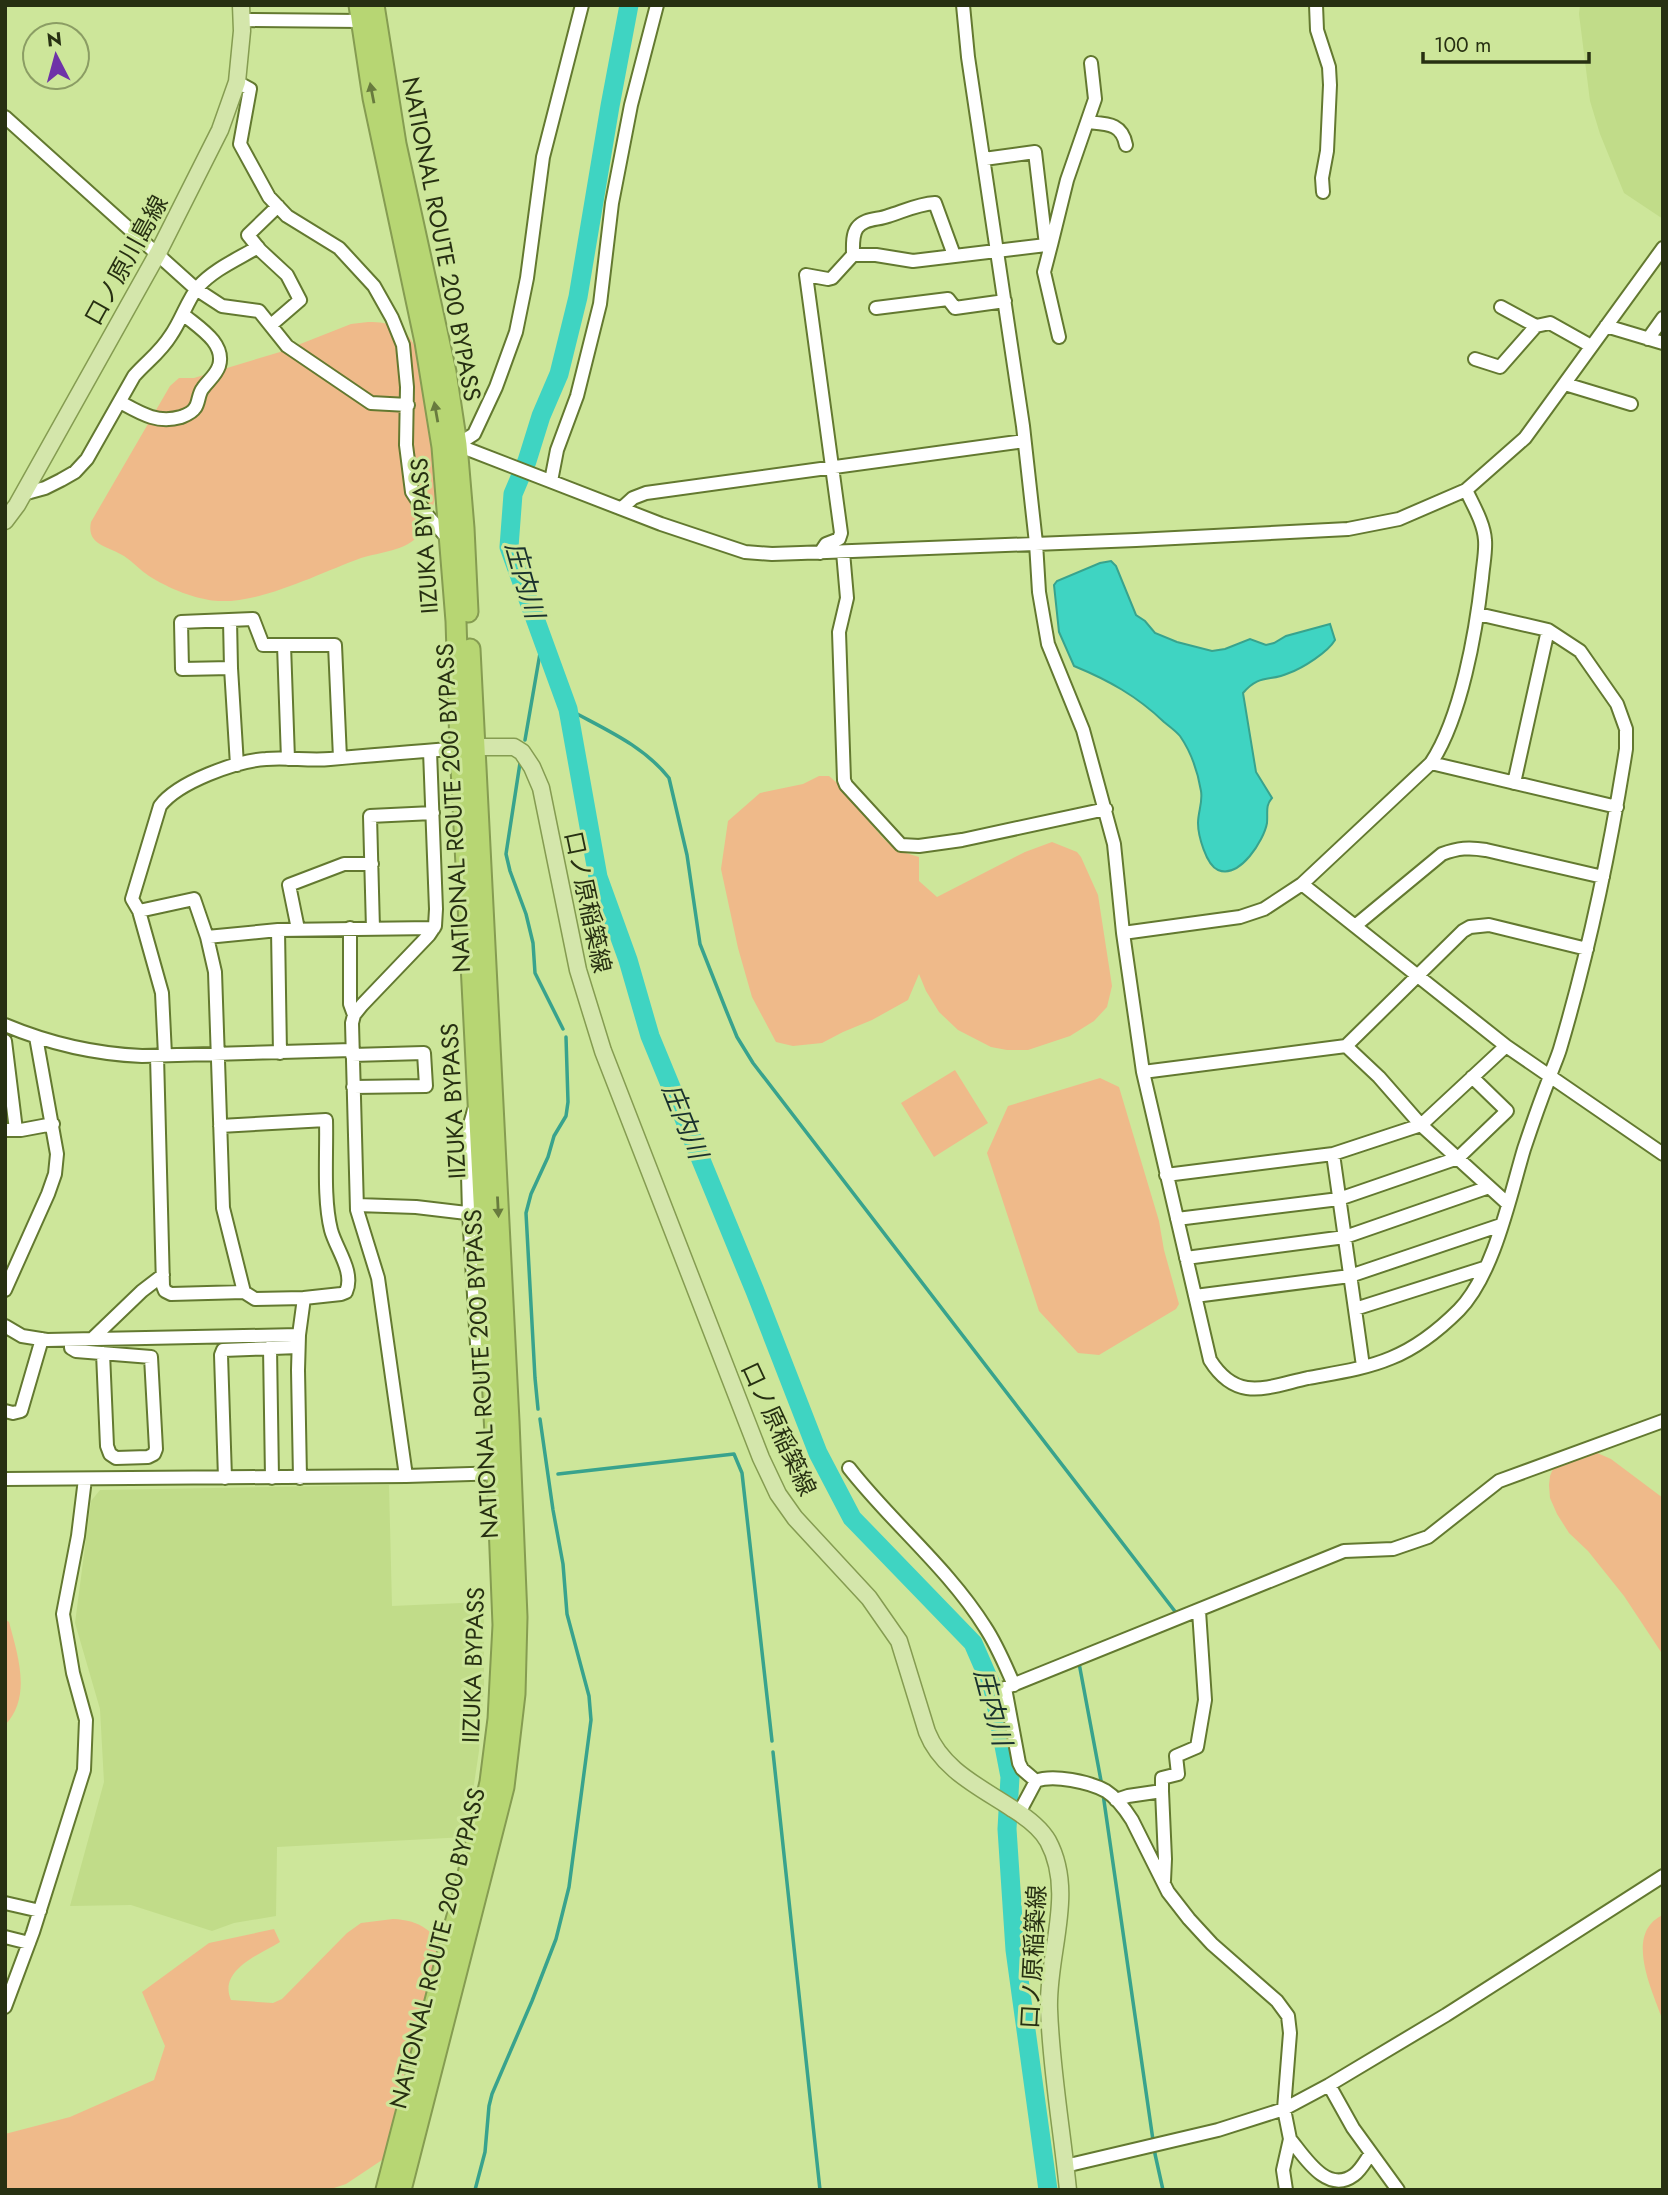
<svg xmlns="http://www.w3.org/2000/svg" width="1668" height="2195" font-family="Jost,'Noto Sans JP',sans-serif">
<rect width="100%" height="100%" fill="#cde69a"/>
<path fill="#c1dc89" d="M 1580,5 L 1663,5 L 1663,219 L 1624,193 L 1600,134 L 1590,101 L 1579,14 Z
M 389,1485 L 392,1606 L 484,1602 L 484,1686 L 479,1751 L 466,1837 L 277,1847 L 276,1916 L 234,1923 L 212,1931 L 131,1905 L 70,1906 L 104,1782 L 100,1709 L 75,1623 L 91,1501 L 100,1490 Z"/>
<path fill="#efba8a" d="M 368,322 C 379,322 390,323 399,328 C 418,339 424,371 427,390 C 436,431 448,500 419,535 C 406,551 380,552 361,558 C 320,573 262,603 219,601 C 196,600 168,588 149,576 C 140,570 133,562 124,556 C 108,546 86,545 91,522 L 170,386 L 179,378 L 194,378 L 280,352 L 351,324 Z
M 819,776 L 829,776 L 837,783 L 883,838 L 896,850 L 919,857 L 919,881 L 937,897 L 1025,852 L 1052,842 L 1077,852 L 1081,857 L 1098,895 L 1112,986 L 1107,1007 L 1094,1021 L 1070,1036 L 1028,1050 L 1007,1050 L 991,1047 L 958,1030 L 939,1012 L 926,991 L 919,974 L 908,1000 L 872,1020 L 843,1032 L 822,1043 L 793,1046 L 776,1042 L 752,997 L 738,948 L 721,869 L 728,821 L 760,793 L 803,784 Z
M 955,1070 L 988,1123 L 934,1157 L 901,1103 Z
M 1100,1078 L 1119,1087 L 1159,1221 L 1164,1250 L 1179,1304 L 1176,1309 L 1099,1355 L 1078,1353 L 1039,1311 L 987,1153 L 1008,1106 Z
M 1595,1452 L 1611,1459 L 1663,1498 L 1663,1655 L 1624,1596 L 1588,1551 L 1569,1533 L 1557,1514 L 1550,1498 L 1549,1485 L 1550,1476 L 1555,1464 Z
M 5,1619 L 9,1622 C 18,1656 32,1697 5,1725 Z
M 1663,1915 L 1663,2021 C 1653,1992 1623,1933 1663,1915 Z
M 393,1919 C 421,1920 435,1932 448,1956 L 394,2152 L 346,2184 L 328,2190 L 5,2190 L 5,2134 L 70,2117 L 154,2080 L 165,2046 L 142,1992 L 209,1943 L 274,1929 L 280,1942 C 259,1955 218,1970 231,2000 L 273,2003 L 282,1999 L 347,1933 L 361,1923 Z"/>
<path fill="#3fd4c2" stroke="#38a38d" stroke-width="2" d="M 1111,561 L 1116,566 L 1136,615 L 1145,621 L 1155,633 L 1177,642 L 1212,651 L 1225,649 L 1250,639 L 1266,645 L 1274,643 L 1286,636 L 1330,624 L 1335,640 C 1328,652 1303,668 1289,673 C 1270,682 1260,673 1243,693 L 1256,772 L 1272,798 C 1265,806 1268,812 1267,823 C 1264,840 1240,879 1218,870 C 1206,865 1198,835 1198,823 C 1198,812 1203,802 1201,791 C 1198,773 1191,752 1180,736 C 1176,731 1169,726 1164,722 C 1137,696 1108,680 1074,666 L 1059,632 L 1054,585 L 1057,581 L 1100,563 Z"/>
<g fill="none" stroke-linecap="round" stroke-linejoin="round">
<path stroke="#38a38d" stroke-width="3.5" d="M 568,709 C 604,729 643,745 669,778 L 687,855 L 700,944 L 726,1010 L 737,1037 L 753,1063 L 1177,1614 L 1175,1614
M 525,740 L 543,636
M 520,763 L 506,854 L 510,871 L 526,914 L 533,943 L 535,973 L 563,1029
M 538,1409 L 535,1378 L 526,1213 L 531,1194 L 548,1157 L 554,1136 L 566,1116 L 568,1102 L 566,1037
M 558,1474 L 734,1454 L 742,1473 L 772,1741
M 1079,1663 L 1102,1786
M 773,1752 L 820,2190
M 1103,1794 L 1155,2154 L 1163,2190
M 475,2190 L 485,2152 L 489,2106 L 492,2094 L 532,2001 L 556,1939 L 569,1887 L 591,1720 L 589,1696 L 567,1614 L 563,1564 L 553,1510 L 540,1419"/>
<path stroke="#3fd4c2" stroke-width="19" d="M 629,5 L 610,106 L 578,297 L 559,374 L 541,416 L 527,461 L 513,494 L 509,547 L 568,709 L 598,877 L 628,960 L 650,1036 L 755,1291 L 818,1453 L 852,1518 L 973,1643 L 993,1689 L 1010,1777 L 1007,1829 L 1015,1950 L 1048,2190"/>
<g stroke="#637930" stroke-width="16">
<path id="minor" d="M 963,5 L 968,57 L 1023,426 L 1036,543 L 1039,592 L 1048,644 L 1083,730 L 1114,844 L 1123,933 L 1143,1072 L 1210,1360 C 1237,1403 1267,1387 1308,1378 C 1335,1373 1365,1369 1391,1358 C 1416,1348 1440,1329 1459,1310 C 1494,1274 1510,1196 1524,1149 C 1532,1125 1540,1102 1549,1079 C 1552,1069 1557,1059 1560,1049 C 1589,951 1610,851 1626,749 L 1626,729 L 1617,704 L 1580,651 L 1548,630 L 1478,614
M 1316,5 L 1317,30 L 1329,67 L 1330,85 L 1327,151 L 1322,178 L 1323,192
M 241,20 L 361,21
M 237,82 L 250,89 L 240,144 L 269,197 L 287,216 L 339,248 L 374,286 L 392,318 L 403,345 L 407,387 L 406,445 L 412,492 L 427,515 L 450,541
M 5,117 L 196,289 L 222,306 L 259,311 L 287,346 L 371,403 L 408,405
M 1087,122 C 1107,124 1122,123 1126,145
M 1046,245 L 1051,245 L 1067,180 L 1095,99 L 1091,63
M 1051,245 L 1044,272 L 1059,337
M 853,255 C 853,247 852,235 857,228 C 864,218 878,220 888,216 C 904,211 918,204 935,203 L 954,255
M 1501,307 L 1536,326
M 876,308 L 948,299 L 955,308 L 1005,301
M 271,325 L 300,300 L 287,275 L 260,250 L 248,235 L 278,206
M 1606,326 L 1663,343
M 1648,339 L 1663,318
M 1475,359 L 1500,367 L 1536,326 L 1550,323 L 1591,346
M 1565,384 L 1631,404
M 120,402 C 140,413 157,424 181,417 C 186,415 192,413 195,408 C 199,403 198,394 203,388 C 208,381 216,375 219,366 C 226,343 198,327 184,315
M 453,445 L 457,445 L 661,524 L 745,552 L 772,554 L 801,553 L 1136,540 L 1348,529 L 1399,519 L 1466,490 L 1525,438 L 1663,248
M 457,445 L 474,434 L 496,387 L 516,332 L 527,278 L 543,157 L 582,5
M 551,481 L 557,450 L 577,396 L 600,304 L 612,203 L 631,105 L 657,5
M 23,494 L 45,488 L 61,480 L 75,472 L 87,459 L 134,376 C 147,361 160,353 171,335 C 181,321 188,299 198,287 C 214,269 238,259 258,247
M 622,508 L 633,498 L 646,493 L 1024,441
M 843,552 L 847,598 L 839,632 L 844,780 L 846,785 L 901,845 L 919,846 L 962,840 L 1106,809
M 820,553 L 826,544 L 839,539 L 841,533 L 806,275 L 828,279 L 832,278 L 853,255 L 876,255 L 913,261 L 1046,245 L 1035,152 L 984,159
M 230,620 L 231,668
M 284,645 L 288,759
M 1431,763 L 1617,807
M 237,765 L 231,668 L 182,669 L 181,622 L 253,619 L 263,645 L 335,645 L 340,758
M 1514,783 L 1548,630
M 1302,884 L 1506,1046 L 1663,1154
M 139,911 L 194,899 L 207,937 L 215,972 L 223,1208 L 244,1292 L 171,1294 L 165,1291 L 163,1286 L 157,1056
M 1355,926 L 1442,854 C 1458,848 1469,847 1486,850 L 1603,877
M 350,928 L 350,1004 L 354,1015
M 298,929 L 289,885 L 344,864 L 372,864
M 373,929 L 370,816 L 433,813
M 278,930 L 280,1053
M 1123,933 L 1240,917 L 1264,909 L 1302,884 L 1431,763 C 1461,718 1476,632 1482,578 C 1483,565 1486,552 1485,540 C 1484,523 1473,505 1466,490
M 207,937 L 278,930 L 434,928
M 5,1025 C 48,1043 95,1054 142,1056 L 352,1050
M 5,1041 L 16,1130
M 1346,1046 L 1463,931 L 1470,927 L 1489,925 L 1587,949
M 1506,1046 L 1421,1125 L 1508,1204
M 165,1055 L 162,993 L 139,911 L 132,899 L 160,806 C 178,782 236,761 266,759 C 287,757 309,761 330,759 C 375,755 420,751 465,748
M 352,1055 L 424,1053 L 426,1086 L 353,1087
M 1143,1072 L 1346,1046 L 1379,1077 L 1421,1125 L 1333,1154 L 1166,1175
M 474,1110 L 467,1135 L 469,1213 L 477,1344 L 486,1373
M 220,1126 L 326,1120 C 327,1153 323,1198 331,1230 C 336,1249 355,1272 346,1292 L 341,1294 L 304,1298 L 299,1335
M 5,1130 L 21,1130 L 53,1124
M 1333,1154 L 1363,1366
M 357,1205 L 416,1207 L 475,1214
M 1177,1219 L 1339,1199 L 1458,1158 L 1507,1111 L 1472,1077
M 1186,1258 L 1345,1237 L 1489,1187
M 5,1290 L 48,1194 L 55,1174 L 57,1154 L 36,1037
M 244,1292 L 255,1299 L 304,1298
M 1195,1296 L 1350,1276 L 1501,1225
M 1355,1309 L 1484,1268
M 5,1326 L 22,1336 L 47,1340 L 299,1335 L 298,1370 L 300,1478
M 92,1339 L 142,1291 L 163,1275
M 71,1340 L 71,1348 L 76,1351 L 151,1357 L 156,1449 L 154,1454 L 148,1457 L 116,1458 L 110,1454 L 107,1446 L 103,1353
M 270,1347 L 272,1478
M 5,1411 L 13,1413 L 21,1411 L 42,1339
M 849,1468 C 892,1523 948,1568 985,1627 C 997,1645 1005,1665 1014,1685
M 406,1476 L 378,1278 L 357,1210 L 352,1023 L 354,1015 L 362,1005 L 429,935 L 435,926 L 436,909 L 430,751
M 225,1478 L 221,1355 L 223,1350 L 298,1347
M 5,1479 L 406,1476 L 503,1473
M 1036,1781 L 1022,1769 L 1019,1763 L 1005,1688 L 1344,1551 L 1393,1549 L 1428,1537 L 1499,1481 L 1663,1421
M 1162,1791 L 1165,1859 L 1164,1881
M 1116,1800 L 1128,1796 L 1162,1791 L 1162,1778 L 1178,1774 L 1176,1756 L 1197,1747 L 1205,1700 L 1199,1611
M 1019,1813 L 1036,1781 C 1053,1774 1090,1782 1106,1791 C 1117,1798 1125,1809 1132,1820 L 1168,1892 L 1189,1919 L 1212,1944 L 1277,2001 L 1288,2016 L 1290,2033 L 1284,2109 L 1290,2139 L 1283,2170 L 1286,2190
M 5,1903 L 40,1911
M 5,1937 L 29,1943
M 5,2007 L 33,1932 L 84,1770 L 86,1720 L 73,1673 L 63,1614 L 78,1536 L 85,1479
M 1329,2085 L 1353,2128 L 1398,2190
M 1290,2139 C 1304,2156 1327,2195 1354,2175 C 1361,2170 1366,2160 1371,2153
M 1065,2166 L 1218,2130 L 1284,2109 L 1329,2085 L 1446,2015 L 1663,1876"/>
</g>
<g stroke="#859c51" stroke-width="19">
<path id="major" d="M 5,521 L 17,505 L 158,253 L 220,130 L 237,82 L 242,31 L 241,5
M 474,747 L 514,747 L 522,752 L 532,767 L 541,788 L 578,970 L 603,1051 L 761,1458 L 778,1494 L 795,1518 L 869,1598 L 899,1641 L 927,1732 C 942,1770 980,1787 1013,1809 C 1026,1817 1040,1827 1048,1841 C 1076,1893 1047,1953 1049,2009 C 1051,2069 1062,2130 1068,2190"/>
</g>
<g stroke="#859c51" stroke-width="23">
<path id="highway" d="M 359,5 L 373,98 L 425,342 L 442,447 L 456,621 L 460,748 L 497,1474 L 503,1625 L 498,1719 L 490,1782 L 477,1839 L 386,2190
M 374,5 L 396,144 L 446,372 L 457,445 L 464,528 L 468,612
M 401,2190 L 504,1787 L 515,1694 L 517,1617 L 509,1421 L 470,649"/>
</g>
<use href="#minor" stroke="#fff" stroke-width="12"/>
<use href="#major" stroke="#d4e6ab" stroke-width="16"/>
<use href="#highway" stroke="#b7d673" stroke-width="19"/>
</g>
<defs><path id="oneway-solid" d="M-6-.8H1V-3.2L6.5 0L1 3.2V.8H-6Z" transform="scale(1.75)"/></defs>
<g fill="#687b3e">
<use href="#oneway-solid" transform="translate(372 93) rotate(-101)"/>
<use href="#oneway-solid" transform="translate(436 412) rotate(-100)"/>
<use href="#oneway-solid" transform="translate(498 1207) rotate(87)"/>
</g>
<g text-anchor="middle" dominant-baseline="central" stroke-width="6" stroke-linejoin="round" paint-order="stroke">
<g font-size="24" fill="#273012" stroke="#cde69a">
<text transform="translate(442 239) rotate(79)">NATIONAL ROUTE 200 BYPASS</text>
<text transform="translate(126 260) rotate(-61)">口ノ原川島線</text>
<text transform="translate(424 536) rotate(-94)">IIZUKA BYPASS</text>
<text transform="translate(453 808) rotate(-93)">NATIONAL ROUTE 200 BYPASS</text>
<text transform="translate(588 902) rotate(78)">口ノ原稲築線</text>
<text transform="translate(453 1101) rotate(-93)">IIZUKA BYPASS</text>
<text transform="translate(481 1374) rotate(-93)">NATIONAL ROUTE 200 BYPASS</text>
<text transform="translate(779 1429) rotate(65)">口ノ原稲築線</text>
<text transform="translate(473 1665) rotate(-88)">IIZUKA BYPASS</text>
<text transform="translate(437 1948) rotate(-76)">NATIONAL ROUTE 200 BYPASS</text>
<text transform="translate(1033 1957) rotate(-87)">口ノ原稲築線</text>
</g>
<g font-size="26" font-style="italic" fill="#19312d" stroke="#cde69a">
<text transform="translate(525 580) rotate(74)">庄内川</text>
<text transform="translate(685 1121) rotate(68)">庄内川</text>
<text transform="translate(993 1707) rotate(75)">庄内川</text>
</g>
</g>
<rect width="1668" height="2195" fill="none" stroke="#273012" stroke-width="14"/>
<g transform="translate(56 56) rotate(354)"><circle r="33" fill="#cde69a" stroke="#8b9d64" stroke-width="2"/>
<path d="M0-5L12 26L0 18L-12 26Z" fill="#6e32a8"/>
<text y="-10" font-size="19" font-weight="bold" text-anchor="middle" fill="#273012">N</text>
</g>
<path d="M1423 52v10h166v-10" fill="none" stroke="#273012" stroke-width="3.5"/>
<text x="1434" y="52" font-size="21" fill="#273012" stroke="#cde69a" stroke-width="5" paint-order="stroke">100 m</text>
</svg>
